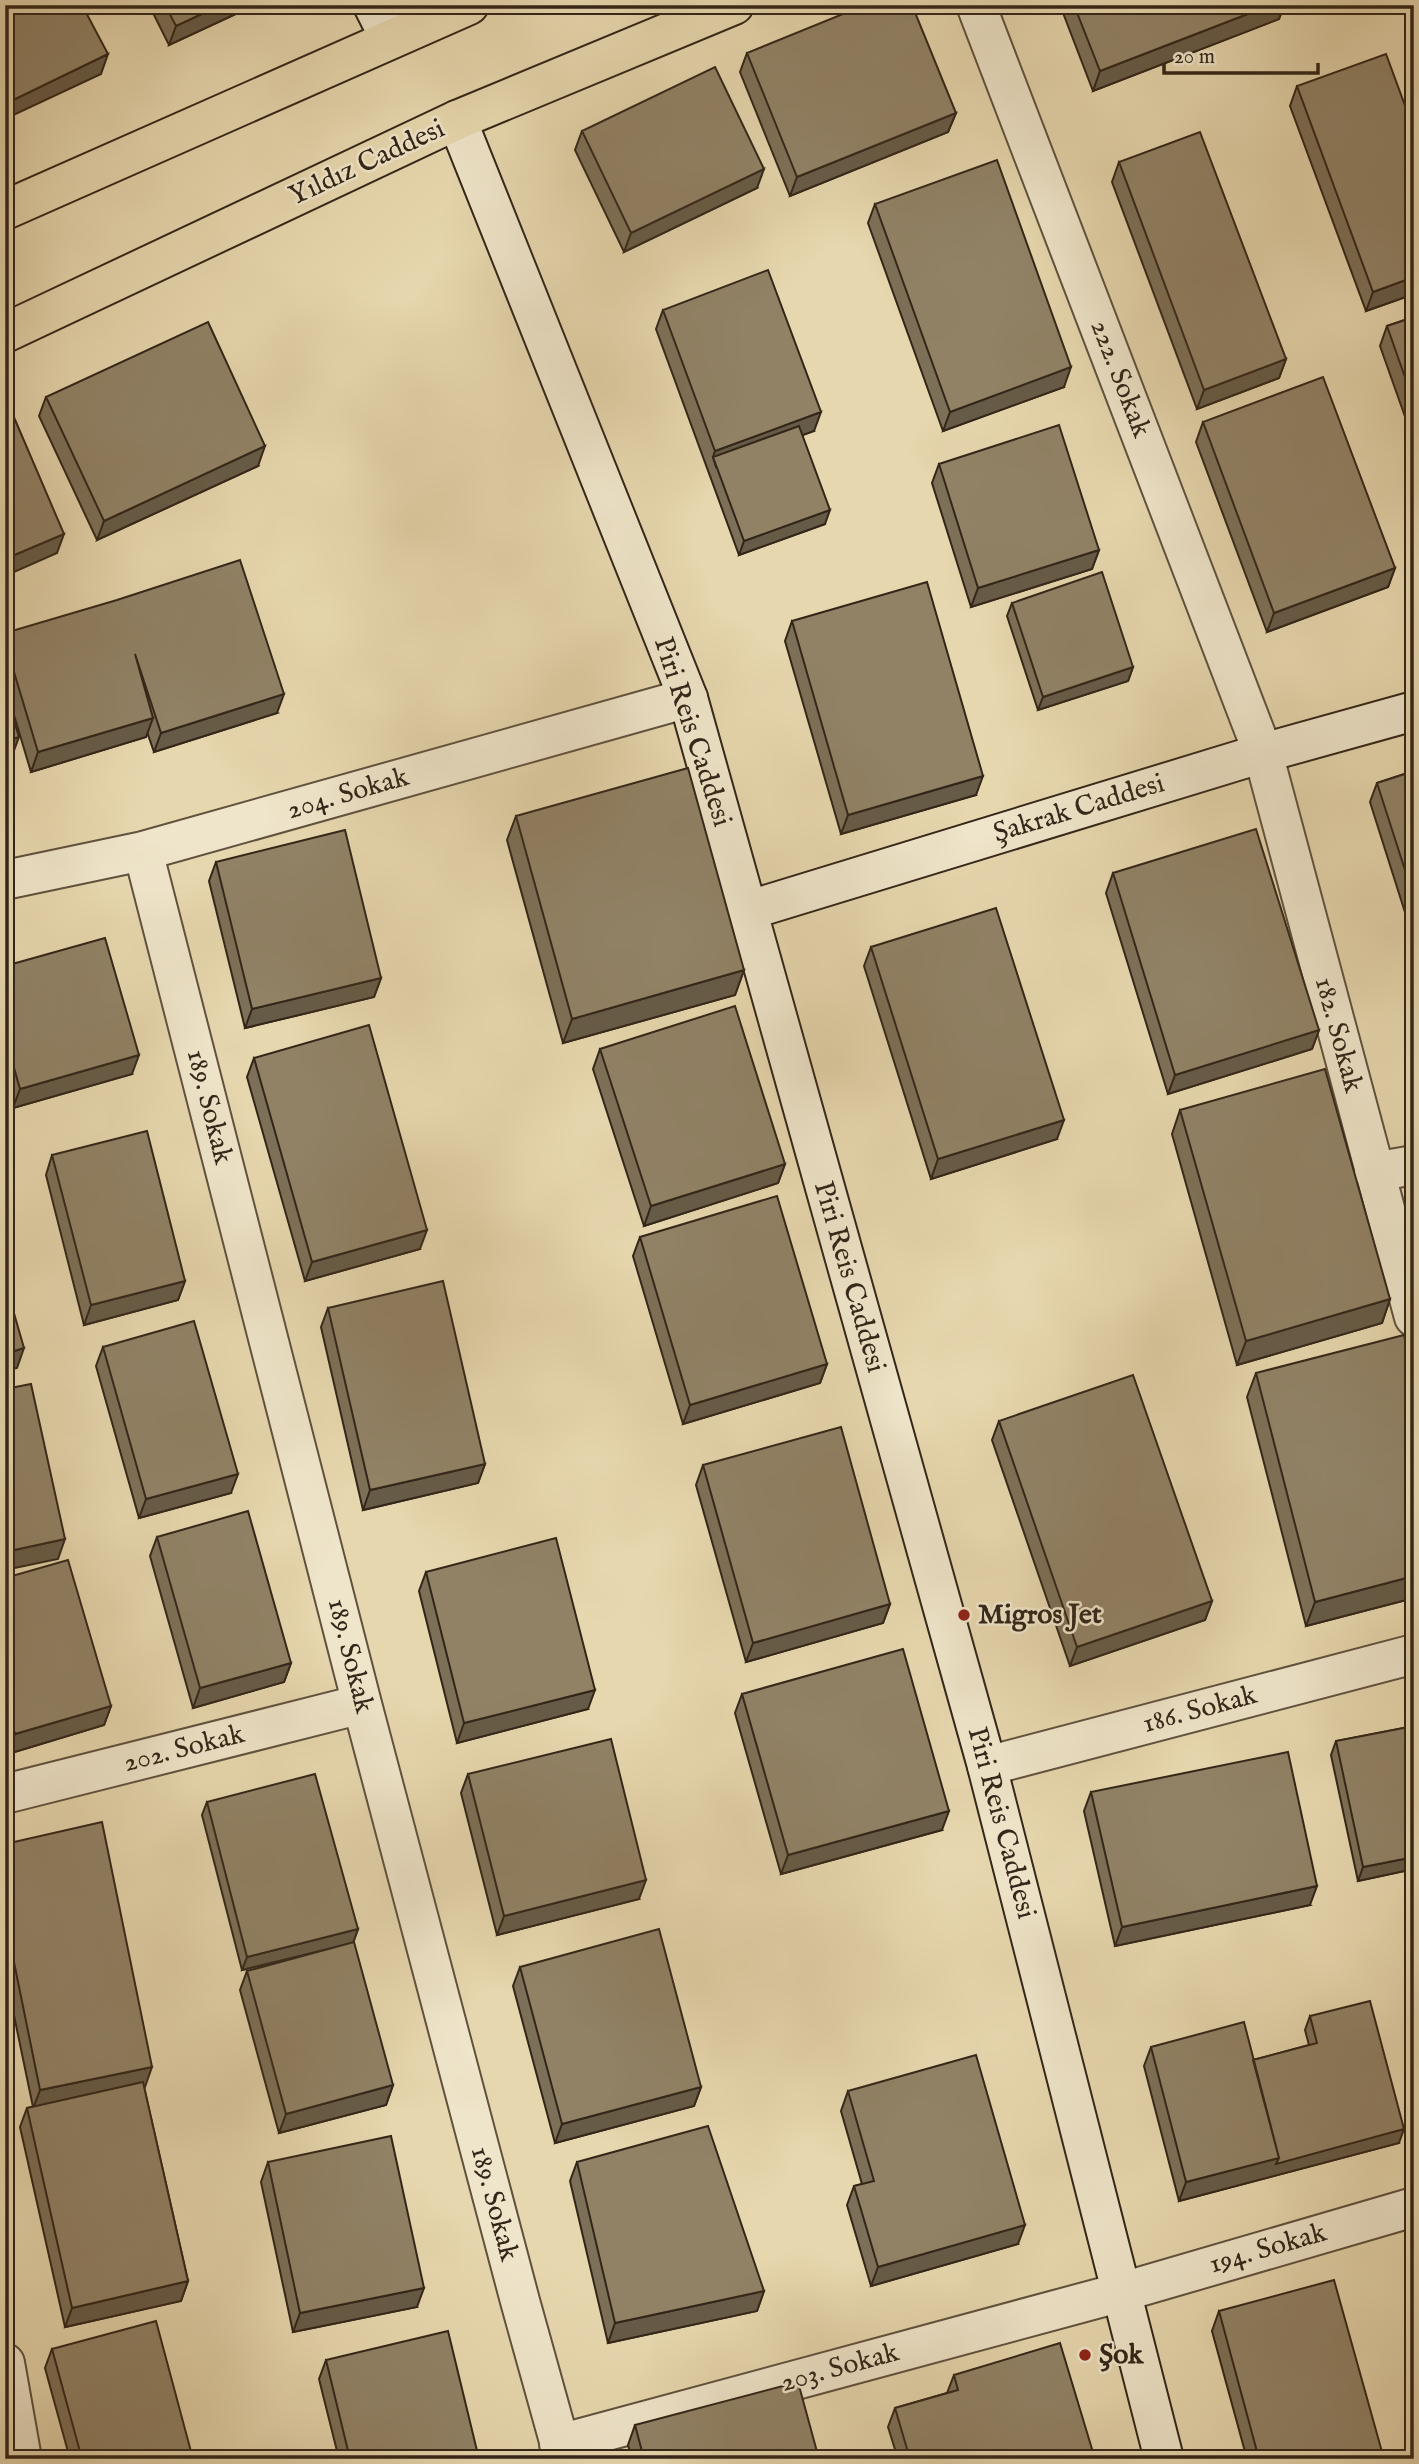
<svg xmlns="http://www.w3.org/2000/svg" width="1419" height="2464" font-family="'IM FELL English',serif">
<rect width="100%" height="100%" fill="#e7d7ae"/>
<filter id="stains"><feTurbulence type="fractalNoise" baseFrequency=".00286" numOctaves="4"/><feColorMatrix values="0 0 0 0 .2 0 0 0 0 .09 0 0 0 0 .02 0 0 0 .5 -.17"/></filter>
<radialGradient id="worn" r=".72"><stop offset=".6" stop-color="#630" stop-opacity="0"/><stop offset="1" stop-color="#630" stop-opacity=".3"/></radialGradient>
<g fill="none" stroke-linecap="round" stroke-linejoin="round">
<g stroke="#60523e" stroke-width="42">
<path id="street" d="M 976,5 L 1263,753 L 1414,1317
M 143,851 L 362,1704 L 520,2301 L 564,2459
M 5,880 L 143,851 L 688,698
M 1374,1172 L 1414,1165
M 987,1766 L 1414,1654
M 5,1794 L 362,1704
M 5,2363 L 22,2459
M 559,2444 L 1122,2292 L 1414,2207"/>
</g>
<g stroke="#332619" stroke-width="42">
<path id="secondary" d="M 373,5 L 390,39
M 457,120 L 688,698 L 987,1766 L 1164,2459
M 746,911 L 1263,753 L 1414,711"/>
</g>
<g stroke="#332619" stroke-width="42">
<path id="primary" d="M 5,210 L 469,5
M 5,333 L 457,120 L 734,5"/>
</g>
<use href="#street" stroke="#efe5ca" stroke-width="38"/>
<use href="#secondary" stroke="#efe5ca" stroke-width="38"/>
<use href="#primary" stroke="#e7d7ae" stroke-width="38"/>
</g>
<path fill="#7d7058" stroke="#332619" stroke-width="2" d="M 149,5 L 255,5 L 169,45 Z
M 1060,5 L 1284,5 L 1279,19 L 1093,91 Z
M 747,53 L 956,113 L 948,132 L 790,196 L 740,72 Z
M 1297,86 L 1414,130 L 1414,294 L 1366,311 L 1290,106 Z
M 582,131 L 757,188 L 624,252 L 575,150 Z
M 1119,162 L 1286,359 L 1279,378 L 1197,409 L 1112,182 Z
M 875,204 L 1064,387 L 943,431 L 868,223 Z
M 663,310 L 814,431 L 802,435 L 825,524 L 739,555 L 656,329 Z
M 1414,317 L 1414,442 L 1380,346 L 1387,326 Z
M 46,397 L 258,466 L 97,540 L 39,416 Z
M 1203,422 L 1395,568 L 1388,587 L 1267,632 L 1196,442 Z
M 939,464 L 1099,550 L 1092,569 L 971,607 L 932,483 Z
M 1012,603 L 1133,667 L 1128,681 L 1038,710 L 1007,616 Z
M 792,621 L 976,795 L 841,834 L 785,641 Z
M 5,633 L 277,713 L 154,752 L 147,732 L 146,737 L 31,772 L 5,685 Z
M 1414,771 L 1414,927 L 1410,928 L 1370,802 L 1377,783 Z
M 516,816 L 744,970 L 735,995 L 563,1043 L 507,840 Z
M 216,862 L 381,978 L 374,997 L 245,1028 L 209,881 Z
M 1113,873 L 1319,1030 L 1312,1049 L 1168,1094 L 1106,893 Z
M 871,947 L 1057,1139 L 931,1179 L 864,966 Z
M 5,966 L 132,1074 L 13,1108 L 5,1079 Z
M 600,1049 L 785,1164 L 778,1183 L 644,1226 L 593,1069 Z
M 254,1058 L 420,1249 L 305,1281 L 247,1077 Z
M 1180,1110 L 1390,1299 L 1382,1323 L 1237,1365 L 1172,1134 Z
M 52,1155 L 185,1281 L 178,1300 L 84,1325 L 46,1175 Z
M 640,1237 L 827,1364 L 820,1383 L 683,1424 L 633,1256 Z
M 328,1308 L 485,1464 L 478,1483 L 363,1510 L 321,1327 Z
M 103,1347 L 231,1493 L 139,1518 L 96,1366 Z
M 1256,1373 L 1414,1374 L 1414,1598 L 1306,1626 L 1247,1397 Z
M 999,1421 L 1212,1601 L 1205,1620 L 1070,1666 L 992,1440 Z
M 703,1465 L 890,1604 L 883,1623 L 746,1662 L 696,1485 Z
M 157,1537 L 291,1663 L 284,1682 L 193,1708 L 150,1556 Z
M 426,1572 L 588,1709 L 457,1743 L 419,1591 Z
M 5,1578 L 111,1706 L 104,1725 L 8,1754 L 5,1745 Z
M 742,1694 L 942,1830 L 781,1874 L 735,1713 Z
M 1414,1726 L 1414,1869 L 1358,1881 L 1331,1755 L 1336,1741 Z
M 468,1774 L 639,1899 L 497,1935 L 461,1793 Z
M 1091,1792 L 1310,1905 L 1115,1946 L 1084,1811 Z
M 207,1802 L 358,1929 L 353,1943 L 242,1970 L 202,1815 Z
M 5,1844 L 144,2087 L 188,2281 L 181,2301 L 65,2327 L 20,2127 L 27,2108 L 33,2107 L 5,1972 Z
M 520,1967 L 701,2087 L 694,2106 L 555,2143 L 513,1986 Z
M 247,1971 L 393,2085 L 386,2105 L 279,2133 L 240,1990 Z
M 1310,2016 L 1399,2143 L 1179,2201 L 1144,2066 L 1151,2047 L 1253,2060 L 1309,2045 L 1305,2030 Z
M 848,2091 L 1018,2244 L 871,2286 L 847,2205 L 854,2186 L 862,2184 L 841,2111 Z
M 268,2162 L 417,2307 L 293,2332 L 261,2182 Z
M 577,2162 L 764,2291 L 757,2311 L 608,2343 L 570,2181 Z
M 1219,2311 L 1384,2459 L 1247,2459 L 1212,2331 Z
M 52,2349 L 193,2459 L 70,2459 L 45,2368 Z
M 326,2360 L 479,2459 L 339,2459 L 319,2379 Z
M 954,2375 L 1095,2459 L 898,2459 L 888,2427 L 895,2408 L 947,2393 Z
M 635,2425 L 819,2459 L 632,2459 L 628,2445 Z"/>
<path fill="#665b47" stroke="#332619" stroke-width="2" d="M 221,5 L 255,5 L 169,45 L 176,26 Z
M 1271,5 L 1284,5 L 1279,19 L 1093,91 L 1100,71 Z
M 108,54 L 101,74 L 5,119 L 5,104 Z
M 956,113 L 948,132 L 790,196 L 797,177 Z
M 764,169 L 757,188 L 624,252 L 631,233 Z
M 1414,277 L 1414,294 L 1366,311 L 1373,292 Z
M 1286,359 L 1279,378 L 1197,409 L 1204,390 Z
M 1071,367 L 1064,387 L 943,431 L 950,412 Z
M 821,412 L 814,431 L 716,467 L 713,457 L 715,451 Z
M 265,446 L 258,466 L 97,540 L 104,521 Z
M 830,510 L 825,524 L 739,555 L 744,541 Z
M 64,534 L 57,553 L 5,576 L 5,559 Z
M 1099,550 L 1092,569 L 971,607 L 978,588 Z
M 1395,568 L 1388,587 L 1267,632 L 1274,613 Z
M 1133,667 L 1128,681 L 1038,710 L 1043,697 Z
M 284,694 L 277,713 L 154,752 L 161,733 Z
M 153,718 L 146,737 L 31,772 L 38,752 Z
M 19,737 L 12,756 L 5,758 L 5,741 Z
M 983,776 L 976,795 L 841,834 L 848,815 Z
M 1414,918 L 1414,927 L 1410,928 Z
M 744,970 L 735,995 L 563,1043 L 572,1019 Z
M 381,978 L 374,997 L 245,1028 L 252,1009 Z
M 1319,1030 L 1312,1049 L 1168,1094 L 1175,1075 Z
M 139,1055 L 132,1074 L 13,1108 L 20,1089 Z
M 1064,1120 L 1057,1139 L 931,1179 L 938,1159 Z
M 785,1164 L 778,1183 L 644,1226 L 651,1206 Z
M 427,1230 L 420,1249 L 305,1281 L 312,1262 Z
M 185,1281 L 178,1300 L 84,1325 L 91,1305 Z
M 1390,1299 L 1382,1323 L 1237,1365 L 1246,1341 Z
M 24,1348 L 17,1368 L 5,1371 L 5,1354 Z
M 827,1364 L 820,1383 L 683,1424 L 690,1405 Z
M 485,1464 L 478,1483 L 363,1510 L 370,1490 Z
M 238,1474 L 231,1493 L 139,1518 L 146,1499 Z
M 65,1539 L 58,1559 L 5,1570 L 5,1552 Z
M 1414,1576 L 1414,1598 L 1306,1626 L 1315,1602 Z
M 1212,1601 L 1205,1620 L 1070,1666 L 1077,1647 Z
M 890,1604 L 883,1623 L 746,1662 L 753,1643 Z
M 291,1663 L 284,1682 L 193,1708 L 200,1688 Z
M 595,1690 L 588,1709 L 457,1743 L 464,1723 Z
M 111,1706 L 104,1725 L 8,1754 L 15,1734 Z
M 949,1811 L 942,1830 L 781,1874 L 788,1855 Z
M 1414,1857 L 1414,1869 L 1358,1881 L 1363,1867 Z
M 646,1880 L 639,1899 L 497,1935 L 504,1916 Z
M 1317,1886 L 1310,1905 L 1115,1946 L 1122,1927 Z
M 358,1929 L 353,1943 L 242,1970 L 247,1957 Z
M 152,2067 L 145,2087 L 33,2109 L 40,2090 Z
M 393,2085 L 386,2105 L 279,2133 L 286,2114 Z
M 701,2087 L 694,2106 L 555,2143 L 562,2124 Z
M 1404,2129 L 1399,2143 L 1179,2201 L 1186,2182 L 1279,2158 Z
M 1025,2225 L 1018,2244 L 871,2286 L 878,2267 Z
M 188,2281 L 181,2301 L 65,2327 L 72,2308 Z
M 424,2288 L 417,2307 L 293,2332 L 300,2313 Z
M 764,2291 L 757,2311 L 608,2343 L 615,2323 Z"/>
<path fill="#918266" stroke="#332619" stroke-width="2" d="M 5,5 L 82,5 L 108,54 L 5,104 Z
M 165,5 L 221,5 L 176,26 Z
M 865,5 L 912,5 L 956,113 L 797,177 L 747,53 Z
M 1074,5 L 1271,5 L 1100,71 Z
M 1386,54 L 1414,130 L 1414,277 L 1373,292 L 1297,86 Z
M 715,67 L 764,169 L 631,233 L 582,131 Z
M 1200,132 L 1286,359 L 1204,390 L 1119,162 Z
M 997,160 L 1071,367 L 950,412 L 875,204 Z
M 768,270 L 821,412 L 715,451 L 663,310 Z
M 1414,317 L 1414,403 L 1387,326 Z
M 208,322 L 265,446 L 104,521 L 46,397 Z
M 1323,377 L 1395,568 L 1274,613 L 1203,422 Z
M 10,408 L 64,534 L 5,559 L 5,410 Z
M 1059,425 L 1099,550 L 978,588 L 939,464 Z
M 799,426 L 830,510 L 744,541 L 713,457 Z
M 240,560 L 284,694 L 161,733 L 135,654 L 153,718 L 38,752 L 5,642 L 5,633 L 117,600 Z
M 1102,572 L 1133,667 L 1043,697 L 1012,603 Z
M 927,582 L 983,776 L 848,815 L 792,621 Z
M 5,691 L 19,737 L 5,741 Z
M 688,768 L 744,970 L 572,1019 L 516,816 Z
M 1414,771 L 1414,898 L 1377,783 Z
M 1256,829 L 1319,1030 L 1175,1075 L 1113,873 Z
M 345,830 L 381,978 L 252,1009 L 216,862 Z
M 996,908 L 1064,1120 L 938,1159 L 871,947 Z
M 105,938 L 139,1055 L 20,1089 L 5,1036 L 5,966 Z
M 735,1006 L 785,1164 L 651,1206 L 600,1049 Z
M 369,1025 L 427,1230 L 312,1262 L 254,1058 Z
M 1325,1069 L 1390,1299 L 1246,1341 L 1180,1110 Z
M 147,1131 L 185,1281 L 91,1305 L 52,1155 Z
M 777,1196 L 827,1364 L 690,1405 L 640,1237 Z
M 443,1281 L 485,1464 L 370,1490 L 328,1308 Z
M 5,1282 L 24,1348 L 5,1354 Z
M 194,1321 L 238,1474 L 146,1499 L 103,1347 Z
M 1404,1335 L 1414,1374 L 1414,1576 L 1315,1602 L 1256,1373 Z
M 1133,1375 L 1212,1601 L 1077,1647 L 999,1421 Z
M 31,1384 L 65,1539 L 5,1552 L 5,1389 Z
M 841,1427 L 890,1604 L 753,1643 L 703,1465 Z
M 248,1511 L 291,1663 L 200,1688 L 157,1537 Z
M 556,1538 L 595,1690 L 464,1723 L 426,1572 Z
M 68,1560 L 111,1706 L 15,1734 L 5,1702 L 5,1578 Z
M 903,1649 L 949,1811 L 788,1855 L 742,1694 Z
M 1414,1726 L 1414,1857 L 1363,1867 L 1336,1741 Z
M 611,1739 L 646,1880 L 504,1916 L 468,1774 Z
M 1288,1752 L 1317,1886 L 1122,1927 L 1091,1792 Z
M 315,1774 L 358,1929 L 247,1957 L 207,1802 Z
M 102,1822 L 152,2067 L 40,2090 L 5,1918 L 5,1844 Z
M 659,1929 L 701,2087 L 562,2124 L 520,1967 Z
M 354,1942 L 393,2085 L 286,2114 L 247,1971 Z
M 1370,2001 L 1404,2129 L 1276,2164 L 1279,2158 L 1253,2060 L 1317,2043 L 1310,2016 Z
M 1244,2022 L 1279,2158 L 1186,2182 L 1151,2047 Z
M 976,2055 L 1025,2225 L 878,2267 L 854,2186 L 874,2181 L 848,2091 Z
M 143,2082 L 188,2281 L 72,2308 L 27,2108 Z
M 708,2126 L 764,2291 L 615,2323 L 577,2162 Z
M 391,2136 L 424,2288 L 300,2313 L 268,2162 Z
M 1334,2280 L 1384,2459 L 1259,2459 L 1219,2311 Z
M 156,2321 L 193,2459 L 82,2459 L 52,2349 Z
M 448,2331 L 479,2459 L 350,2459 L 326,2360 Z
M 1060,2343 L 1095,2459 L 910,2459 L 895,2408 L 958,2390 L 954,2375 Z
M 798,2382 L 819,2459 L 644,2459 L 635,2425 Z"/>
<g fill="#8f2418" stroke="#efe5ca" stroke-width="2.5">
<circle cx="964" cy="1615" r="7"/>
<circle cx="1085" cy="2355" r="7"/>
</g>
<g text-anchor="middle" dominant-baseline="central" stroke-width="5" stroke-linejoin="round" paint-order="stroke">
<g font-size="28" fill="#332619" stroke="#efe5ca">
<text transform="translate(367 163) rotate(-25)">Yıldız Caddesi</text>
<text transform="translate(1120 379) rotate(69)">222. Sokak</text>
<text transform="translate(692 732) rotate(72)">Piri Reis Caddesi</text>
<text transform="translate(348 794) rotate(-16)">204. Sokak</text>
<text transform="translate(1079 809) rotate(-17)">Şakrak Caddesi</text>
<text transform="translate(1338 1035) rotate(75)">182. Sokak</text>
<text transform="translate(209 1107) rotate(76)">189. Sokak</text>
<text transform="translate(849 1277) rotate(74)">Piri Reis Caddesi</text>
<text transform="translate(350 1656) rotate(76)">189. Sokak</text>
<text transform="translate(1200 1710) rotate(-15)">186. Sokak</text>
<text transform="translate(184 1749) rotate(-14)">202. Sokak</text>
<text transform="translate(1001 1823) rotate(75)">Piri Reis Caddesi</text>
<text transform="translate(494 2204) rotate(75)">189. Sokak</text>
<text transform="translate(1268 2249) rotate(-16)">194. Sokak</text>
<text transform="translate(840 2368) rotate(-15)">203. Sokak</text>
</g>
<g font-size="28" font-weight="bold" fill="#332619" stroke="#efe5ca" text-anchor="start">
<text x="978" y="1615">Migros Jet</text>
<text x="1099" y="2355">Şok</text>
</g>
</g>
<rect width="1419" height="2464" fill="none" stroke="#e7d7ae" stroke-width="28"/>
<rect x="7" y="7" width="1405" height="2450" fill="none" stroke="#332619" stroke-width="3.5"/>
<rect x="14" y="14" width="1391" height="2436" fill="none" stroke="#332619" stroke-width="2"/>
<path d="M1164 63v10h154v-10" fill="none" stroke="#332619" stroke-width="3.5"/>
<text x="1174" y="63" font-size="21" fill="#332619" stroke="#efe5ca" stroke-width="5" paint-order="stroke">20 m</text>
<rect width="100%" height="100%" filter="url(#stains)"/>
<rect width="100%" height="100%" fill="url(#worn)"/>
</svg>
